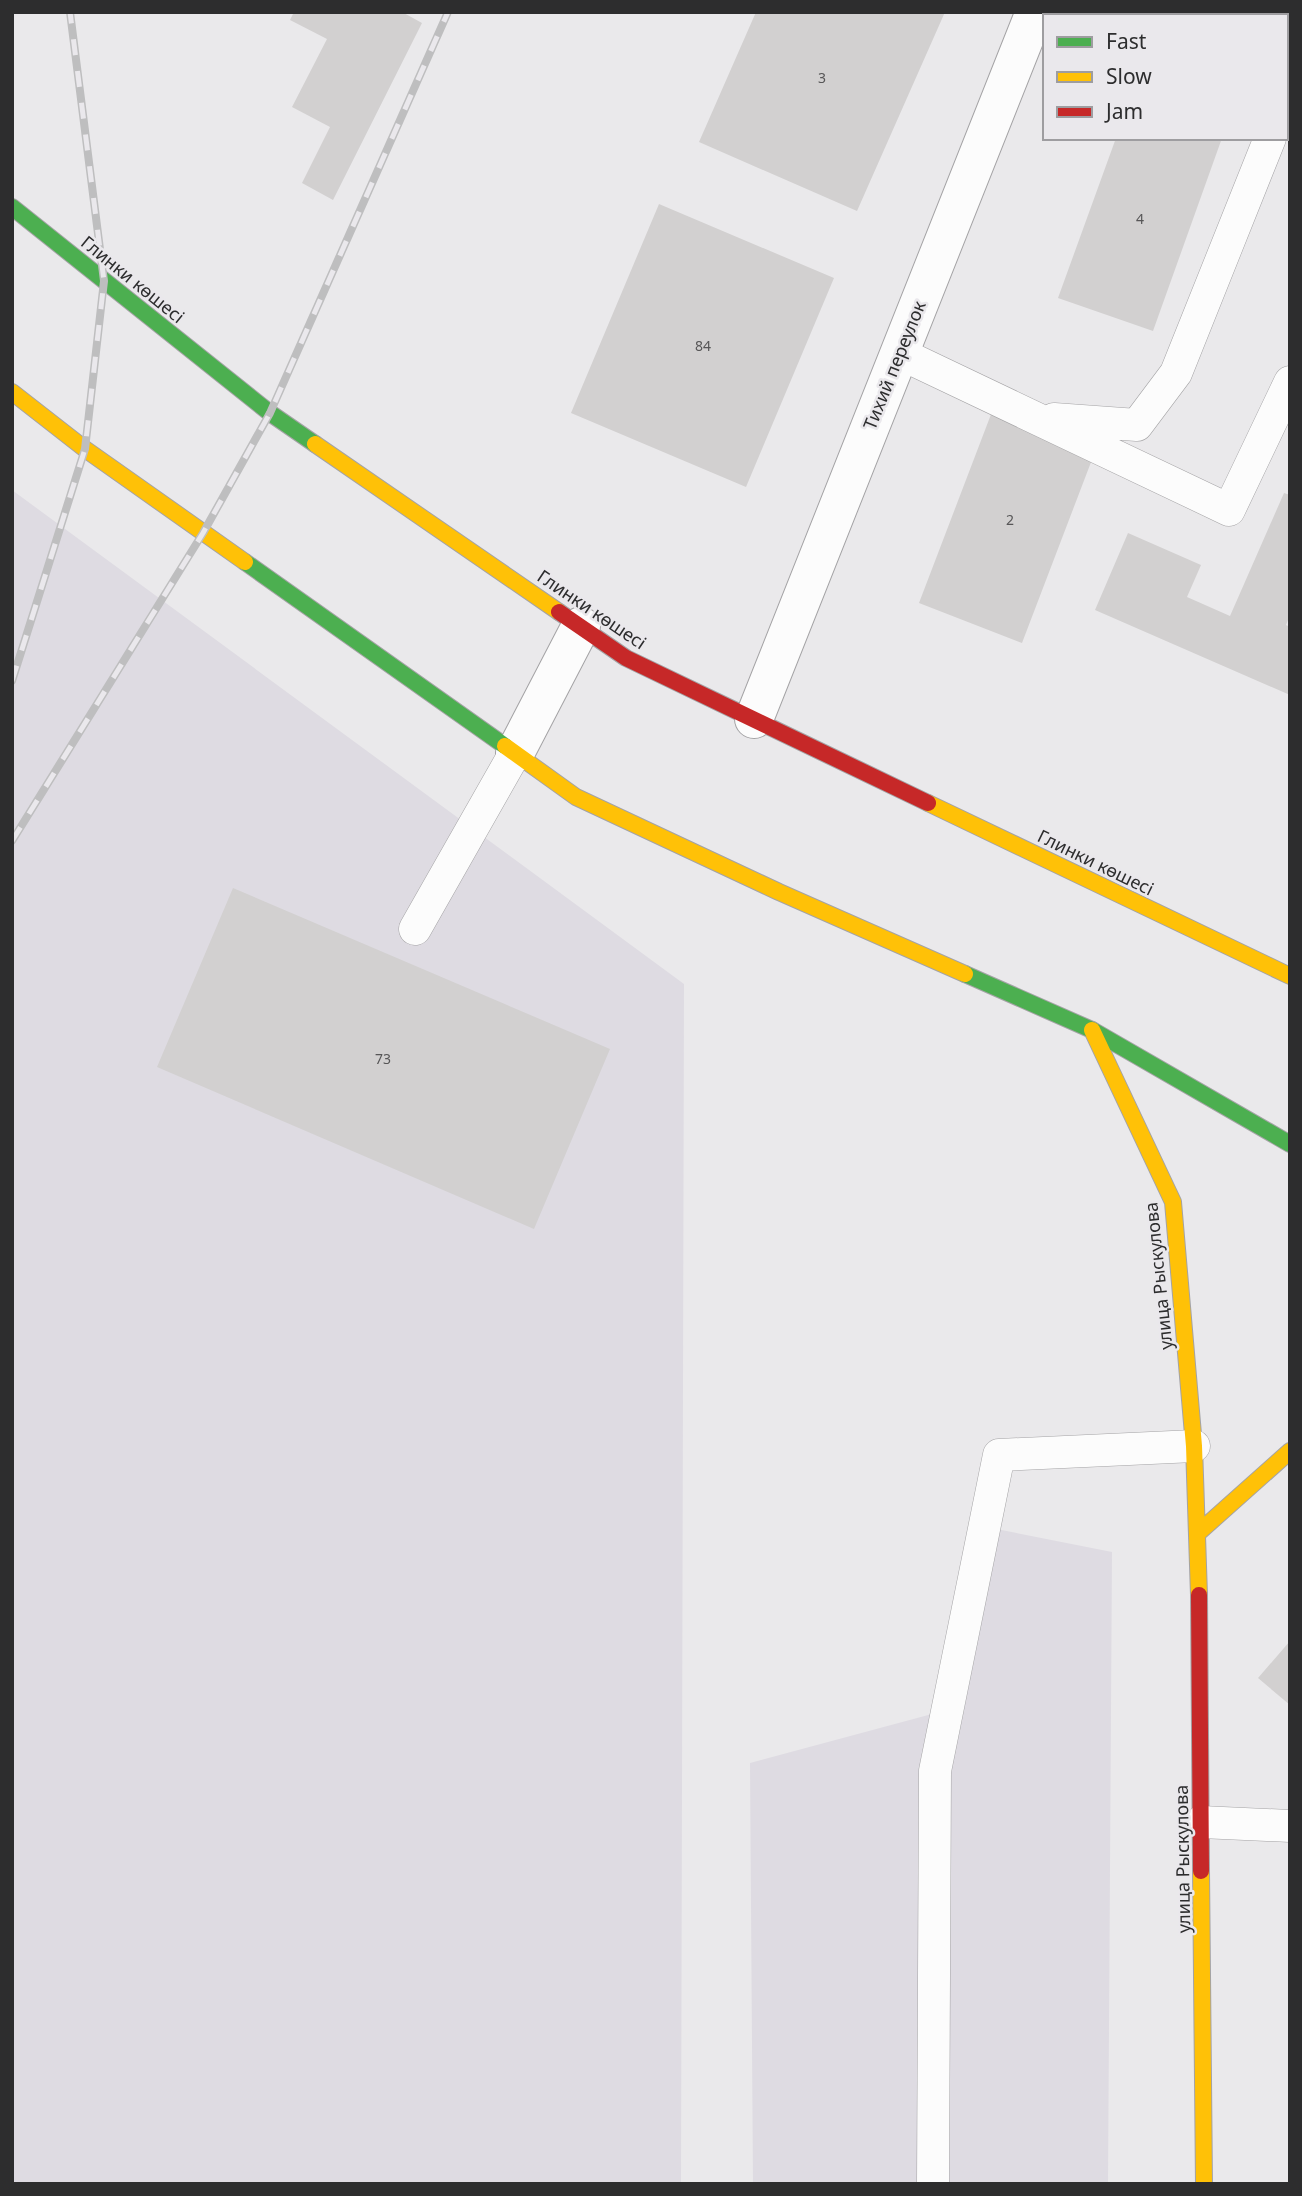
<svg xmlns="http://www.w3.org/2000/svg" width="1302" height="2196" font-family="'Noto Sans',sans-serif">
<rect width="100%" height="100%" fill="#eae9eb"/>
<path fill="#dedbe2" d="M 12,490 L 684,984 L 681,2184 L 12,2184 Z
M 976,1525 L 1112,1552 L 1108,2184 L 753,2184 L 750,1763 L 932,1714 Z"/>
<path fill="#d2d0d0" d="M 294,12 L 402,12 L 422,23 L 333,200 L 302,183 L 330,127 L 292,107 L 327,39 L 290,20 Z
M 756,12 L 945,12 L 857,211 L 699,142 Z
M 1161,12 L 1267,12 L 1266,16 L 1159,16 Z
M 1116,138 L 1222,138 L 1153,331 L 1058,298 Z
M 659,204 L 834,278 L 746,487 L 571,413 Z
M 998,396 L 1101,436 L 1022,643 L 919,603 Z
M 1284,493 L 1290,495 L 1290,615 L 1286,625 L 1290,627 L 1290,695 L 1095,610 L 1128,533 L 1201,565 L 1187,597 L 1230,616 Z
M 233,888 L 610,1049 L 534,1229 L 157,1067 Z
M 1290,1641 L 1290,1705 L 1258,1678 Z"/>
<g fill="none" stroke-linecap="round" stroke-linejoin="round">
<g stroke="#a4a3a5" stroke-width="33">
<path id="lane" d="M 1286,97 L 1290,88
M 899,353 L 1229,510 L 1290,382
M 1054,419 L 1137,425 L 1176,373 L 1270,138
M 415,929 L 515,753
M 1201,1822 L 1290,1826
M 933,2184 L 935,1771 L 999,1455 L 1194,1446"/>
</g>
<g stroke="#a4a3a5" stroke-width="40">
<path id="street" d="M 754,719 L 1035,12
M 515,753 L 581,626"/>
</g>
<g stroke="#a4a3a5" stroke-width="18">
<path id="fast" d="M 12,207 L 270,413 L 315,444
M 245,562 L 505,746
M 965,974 L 1092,1030 L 1290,1144"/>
</g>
<g stroke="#a4a3a5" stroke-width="18">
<path id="slow" d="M 12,392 L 85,449 L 245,562
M 315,444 L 559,612
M 505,746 L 576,797 L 779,892 L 965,974
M 928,803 L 1290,976
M 1092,1030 L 1173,1202 L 1194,1446 L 1199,1595
M 1198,1533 L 1290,1451
M 1201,1871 L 1204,2184"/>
</g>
<g stroke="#a4a3a5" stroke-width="18">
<path id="jam" d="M 559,612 L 626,658 L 928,803
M 1199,1595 L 1201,1871"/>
</g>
<use href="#lane" stroke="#fcfcfc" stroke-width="32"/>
<use href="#street" stroke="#fcfcfc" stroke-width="38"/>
<use href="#fast" stroke="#4caf50" stroke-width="16"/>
<use href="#slow" stroke="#ffc107" stroke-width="16"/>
<use href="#jam" stroke="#c62828" stroke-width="16"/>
<g stroke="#bebebf" stroke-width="8">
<path id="rail" d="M 12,681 L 85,449 L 104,281 L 70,12
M 12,841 L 203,533 L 270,413 L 448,12"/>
</g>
<use href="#rail" stroke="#eae8ec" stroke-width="5" stroke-dasharray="16" stroke-linecap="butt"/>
</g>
<g text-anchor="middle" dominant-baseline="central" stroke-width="5" stroke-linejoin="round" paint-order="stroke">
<g font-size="14" fill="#575657">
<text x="822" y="77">3</text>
<text x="1140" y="218">4</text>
<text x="703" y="345">84</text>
<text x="1010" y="519">2</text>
<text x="383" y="1058">73</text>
</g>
<g font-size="18" fill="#2d2d2e" stroke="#eae8ec">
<text transform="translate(133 279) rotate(39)">Глинки көшесі</text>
<text transform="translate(894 365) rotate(-68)">Тихий переулок</text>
<text transform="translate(592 609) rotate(34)">Глинки көшесі</text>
<text transform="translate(1096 862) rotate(26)">Глинки көшесі</text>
<text transform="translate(1158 1276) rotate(-96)">улица Рыскулова</text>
<text transform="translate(1182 1859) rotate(-91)">улица Рыскулова</text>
</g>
</g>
<rect width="1302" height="2196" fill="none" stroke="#2d2d2e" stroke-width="28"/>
<rect x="1043" y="14" width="245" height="126" fill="#eae8ec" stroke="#9e9da0" stroke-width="2"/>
<rect x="1057" y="37" width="35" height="10" fill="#4caf50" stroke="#9e9da0" stroke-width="2"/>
<text x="1106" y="49" font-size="21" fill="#2d2d2e">Fast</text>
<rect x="1057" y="72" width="35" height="10" fill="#ffc107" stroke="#9e9da0" stroke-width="2"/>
<text x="1106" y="84" font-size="21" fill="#2d2d2e">Slow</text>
<rect x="1057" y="107" width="35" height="10" fill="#c62828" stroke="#9e9da0" stroke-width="2"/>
<text x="1106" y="119" font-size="21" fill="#2d2d2e">Jam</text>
</svg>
